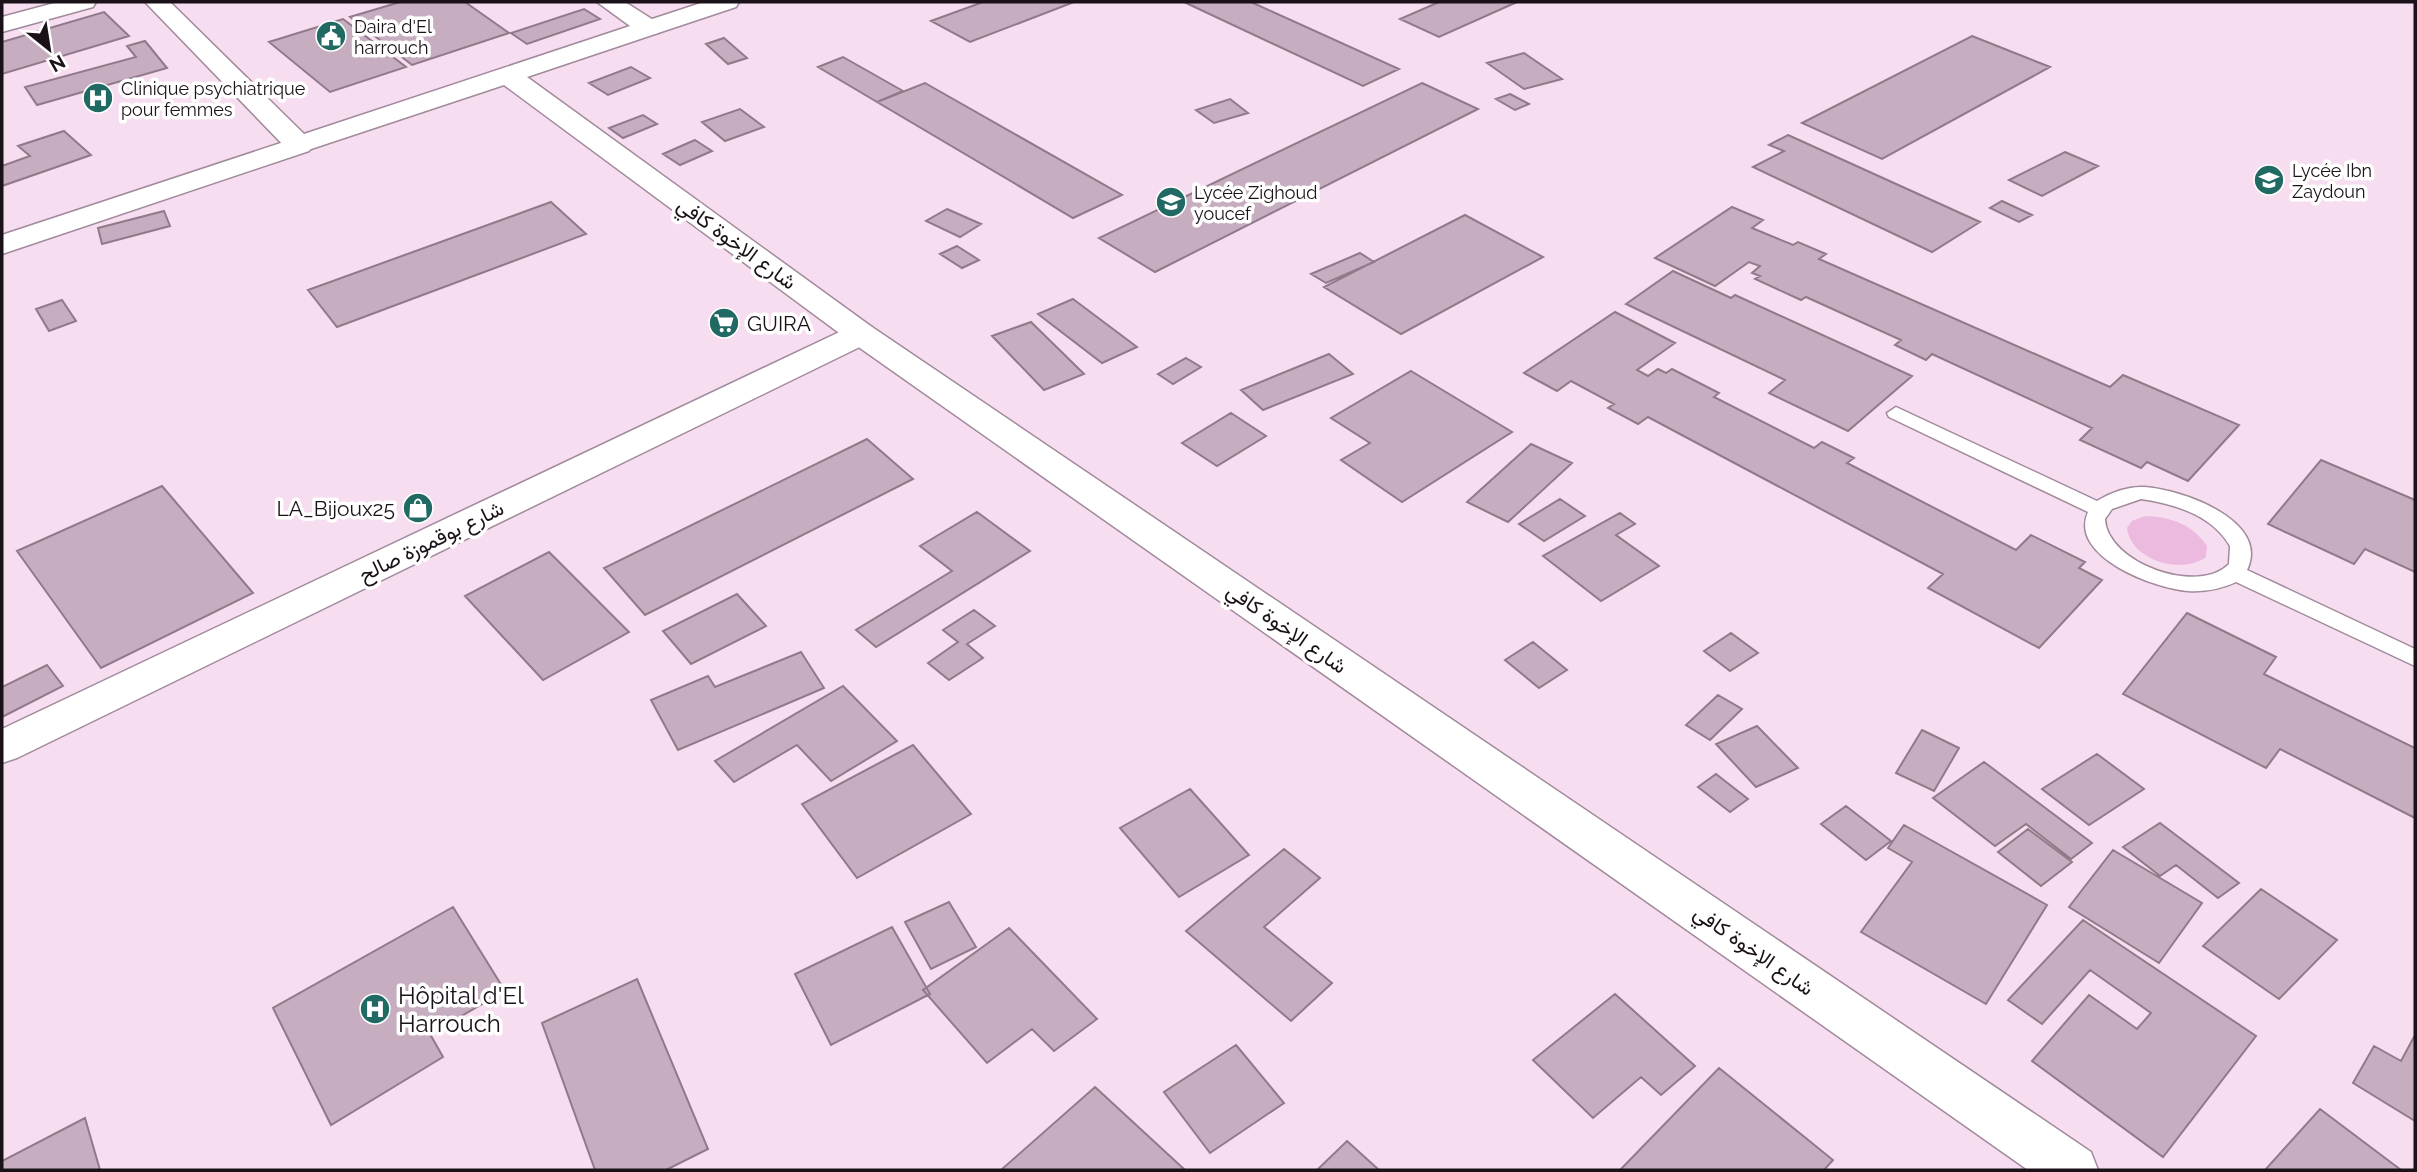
<svg xmlns="http://www.w3.org/2000/svg" width="2417" height="1172" font-family="Raleway,Vazirmatn,sans-serif">
<rect width="100%" height="100%" fill="#f6ddf0"/>
<path fill="#ecb9df" d="M 2145,516 C 2171,517 2192,524 2207,546 L 2206,557 C 2182,575 2131,561 2127,528 L 2132,521 Z"/>
<path fill="#c6aec0" stroke="#907a8a" stroke-width="2" d="M 400,2 L 465,2 L 509,33 L 412,65 L 350,17 Z
M 983,2 L 1074,2 L 970,42 L 931,21 Z
M 1184,2 L 1251,2 L 1399,69 L 1363,86 Z
M 1439,2 L 1517,2 L 1439,37 L 1400,19 Z
M 584,9 L 600,19 L 527,44 L 511,33 Z
M 104,12 L 129,36 L 2,74 L 2,42 Z
M 343,19 L 406,67 L 330,92 L 269,42 Z
M 1972,36 L 2050,67 L 1882,159 L 1802,123 Z
M 724,38 L 747,58 L 728,64 L 706,44 Z
M 145,41 L 167,68 L 37,105 L 25,87 L 136,57 L 127,46 Z
M 1524,53 L 1562,79 L 1524,89 L 1487,63 Z
M 843,57 L 903,91 L 877,102 L 818,67 Z
M 631,67 L 650,78 L 608,95 L 589,83 Z
M 925,83 L 1122,195 L 1073,218 L 877,102 Z
M 1422,83 L 1478,109 L 1155,272 L 1099,238 Z
M 1510,94 L 1529,104 L 1515,110 L 1496,99 Z
M 1230,99 L 1248,113 L 1214,123 L 1196,110 Z
M 740,109 L 764,127 L 725,141 L 702,122 Z
M 643,115 L 657,124 L 623,138 L 609,128 Z
M 64,131 L 91,155 L 2,186 L 2,166 L 30,156 L 18,146 Z
M 1788,135 L 1980,222 L 1932,252 L 1753,167 L 1784,151 L 1769,145 Z
M 695,140 L 712,151 L 680,165 L 663,154 Z
M 2065,152 L 2098,166 L 2042,196 L 2009,180 Z
M 2002,201 L 2032,215 L 2019,222 L 1990,208 Z
M 551,202 L 586,234 L 337,327 L 308,290 Z
M 1732,207 L 1763,220 L 1752,228 L 1793,245 L 1798,242 L 1826,254 L 1819,259 L 2110,387 L 2123,375 L 2239,425 L 2188,481 L 2147,462 L 2141,468 L 2080,440 L 2092,428 L 1932,354 L 1926,360 L 1895,345 L 1901,340 L 1806,297 L 1801,300 L 1755,279 L 1760,276 L 1752,273 L 1760,266 L 1749,262 L 1715,286 L 1655,258 Z
M 947,209 L 981,224 L 960,237 L 926,221 Z
M 164,211 L 170,226 L 102,244 L 98,228 Z
M 1465,215 L 1543,257 L 1401,334 L 1324,287 Z
M 957,246 L 979,260 L 962,268 L 940,254 Z
M 1360,253 L 1374,262 L 1326,283 L 1311,274 Z
M 1673,271 L 1731,298 L 1735,295 L 1912,376 L 1848,431 L 1769,393 L 1785,380 L 1626,304 Z
M 1073,299 L 1137,347 L 1102,363 L 1038,314 Z
M 62,300 L 76,321 L 49,331 L 36,309 Z
M 1615,312 L 1675,343 L 1637,370 L 1648,376 L 1658,369 L 1666,373 L 1672,369 L 1719,393 L 1714,397 L 1814,448 L 1822,442 L 1854,458 L 1847,463 L 2016,550 L 2031,535 L 2085,562 L 2079,568 L 2102,580 L 2039,648 L 1928,588 L 1943,574 L 1648,417 L 1638,424 L 1608,408 L 1614,404 L 1571,381 L 1557,391 L 1524,373 Z
M 1031,322 L 1084,374 L 1044,390 L 992,336 Z
M 1329,354 L 1353,374 L 1263,410 L 1241,390 Z
M 1186,358 L 1201,367 L 1173,384 L 1158,374 Z
M 1411,371 L 1512,432 L 1402,502 L 1341,460 L 1370,443 L 1331,418 Z
M 1231,413 L 1266,436 L 1217,466 L 1182,443 Z
M 867,439 L 913,479 L 645,615 L 604,568 Z
M 1531,444 L 1572,463 L 1508,522 L 1467,502 Z
M 2321,460 L 2415,500 L 2415,572 L 2365,549 L 2354,564 L 2268,524 Z
M 162,486 L 253,593 L 101,668 L 17,551 Z
M 1560,499 L 1585,516 L 1544,541 L 1519,524 Z
M 977,512 L 1030,551 L 876,647 L 856,630 L 952,571 L 920,546 Z
M 1620,513 L 1635,524 L 1616,535 L 1659,566 L 1601,601 L 1543,556 Z
M 549,552 L 629,632 L 543,680 L 465,596 Z
M 737,594 L 766,626 L 691,664 L 663,631 Z
M 974,610 L 995,626 L 967,644 L 983,658 L 949,680 L 928,663 L 958,642 L 943,630 Z
M 2187,613 L 2276,657 L 2264,674 L 2415,748 L 2415,818 L 2280,749 L 2266,768 L 2123,694 Z
M 1731,633 L 1758,653 L 1730,671 L 1704,651 Z
M 1533,642 L 1567,670 L 1539,688 L 1505,660 Z
M 801,652 L 824,688 L 678,750 L 651,700 L 708,676 L 715,687 Z
M 47,665 L 63,686 L 2,717 L 2,687 Z
M 843,686 L 897,741 L 831,781 L 797,745 L 734,782 L 715,761 Z
M 1718,695 L 1742,709 L 1710,740 L 1686,725 Z
M 1757,726 L 1798,768 L 1756,787 L 1716,744 Z
M 1922,730 L 1959,748 L 1934,791 L 1896,773 Z
M 913,745 L 971,814 L 857,878 L 802,804 Z
M 2097,754 L 2144,789 L 2089,825 L 2042,789 Z
M 1984,762 L 2092,843 L 2071,859 L 2026,824 L 1995,846 L 1933,798 Z
M 1716,774 L 1748,799 L 1730,812 L 1698,787 Z
M 1190,789 L 1249,855 L 1179,897 L 1120,828 Z
M 1846,806 L 1891,841 L 1866,860 L 1821,824 Z
M 2160,823 L 2239,883 L 2218,898 L 2176,865 L 2160,876 L 2123,847 Z
M 1904,825 L 2047,905 L 1986,1004 L 1861,932 L 1912,862 L 1888,848 Z
M 2028,829 L 2072,862 L 2041,886 L 1998,852 Z
M 1284,849 L 1320,878 L 1264,927 L 1332,983 L 1291,1021 L 1186,931 Z
M 2113,850 L 2202,903 L 2159,963 L 2069,907 Z
M 2261,889 L 2337,940 L 2279,999 L 2203,946 Z
M 949,902 L 976,947 L 931,969 L 905,922 Z
M 453,907 L 505,991 L 430,1034 L 443,1057 L 331,1125 L 273,1008 Z
M 2083,920 L 2256,1036 L 2163,1157 L 2032,1061 L 2089,995 L 2137,1029 L 2151,1013 L 2090,970 L 2042,1024 L 2008,1000 Z
M 892,927 L 930,994 L 831,1045 L 795,974 Z
M 1009,928 L 1097,1019 L 1054,1051 L 1032,1029 L 987,1063 L 923,990 Z
M 637,979 L 708,1149 L 666,1170 L 595,1170 L 542,1023 Z
M 1615,994 L 1695,1066 L 1661,1095 L 1641,1077 L 1593,1118 L 1533,1060 Z
M 2415,1035 L 2415,1121 L 2353,1083 L 2374,1046 L 2401,1061 Z
M 1236,1045 L 1284,1103 L 1210,1153 L 1164,1092 Z
M 1719,1068 L 1833,1160 L 1824,1170 L 1620,1170 Z
M 1095,1087 L 1185,1170 L 1001,1170 Z
M 2320,1109 L 2401,1170 L 2265,1170 Z
M 85,1118 L 100,1170 L 2,1170 L 2,1161 Z
M 1347,1141 L 1379,1170 L 1317,1170 Z"/>
<g fill="none" stroke-linecap="round" stroke-linejoin="round">
<g stroke="#a18a9b" stroke-width="3">
<path id="lane" d="M 1896,407 L 2097,501 C 2110,493 2128,486 2144,487 C 2180,489 2271,520 2247,570 L 2415,649 L 2415,666 L 2236,582 C 2221,589 2205,592 2188,591 C 2156,589 2068,557 2088,512 L 1889,417 L 1887,413 ZM 2141,499 C 2175,504 2212,515 2230,546 L 2229,564 C 2198,596 2107,563 2105,519 L 2112,509 Z"/>
</g>
<g stroke="#a18a9b" stroke-width="3">
<path id="street" d="M 704,2 L 739,2 L 736,7 L 658,33 L 649,35 L 640,33 L 637,28 L 640,23 Z
M 299,137 L 309,139 L 313,145 L 309,151 L 2,254 L 2,235 Z
M 861,324 L 872,327 L 877,334 L 872,341 L 17,758 L 2,763 L 2,729 L 850,327 Z"/>
</g>
<g stroke="#a18a9b" stroke-width="3">
<path id="secondary" d="M 58,2 L 96,2 L 93,7 L 2,32 L 2,17 Z
M 145,2 L 170,2 L 304,134 L 630,26 L 597,2 L 625,2 L 658,23 L 661,28 L 658,33 L 527,77 L 872,327 L 2091,1152 L 2098,1170 L 2028,1170 L 850,341 L 504,85 L 299,153 L 289,151 Z"/>
</g>
<use href="#lane" fill="#fff" fill-rule="evenodd"/>
<use href="#street" fill="#fff" fill-rule="evenodd"/>
<use href="#secondary" fill="#fff" fill-rule="evenodd"/>
</g>
<defs>
<g id="civic-disc" transform="scale(1.575)"><circle r="9.5" fill="#216a63" stroke="#fff"/><path d="M-.6-6.5H3V-4.5H.6V-3L4-1V1h2V6H-6V1h2V-1L-.6-3ZM-1.2 2.5V6h2.4V2.5Z" fill="#fff"/></g>
<g id="hospital-disc" transform="scale(1.575)"><circle r="9.5" fill="#216a63" stroke="#fff"/><path d="M-5-5h3v3.5h4V-5h3V5h-3V1.5h-4V5h-3Z" fill="#fff"/></g>
<g id="school-disc" transform="scale(1.575)"><circle r="9.5" fill="#216a63" stroke="#fff"/><path d="M0-5L7-2L0 1L-7-2ZM-4 1L0 2.5L4 1V4Q0 6-4 4Z" fill="#fff"/></g>
<g id="supermarket-disc" transform="scale(1.575)"><circle r="9.5" fill="#216a63" stroke="#fff"/><path d="M-6-5.5h2.5l.6 2H6L4.5 2H-2.5L-4.4-4H-6ZM-1.5 3.2a1.3 1.3 0 1 0 .1 0ZM3 3.2a1.3 1.3 0 1 0 .1 0Z" fill="#fff"/></g>
<g id="shop-disc" transform="scale(1.575)"><circle r="9.5" fill="#216a63" stroke="#fff"/><path d="M-5-2.5h2.3a2.7 3.5 0 0 1 5.4 0H5L5.5 6h-11ZM-1.5-2.5h3a1.5 2.3 0 0 0-3 0Z" fill="#fff"/></g>
</defs>
<g fill-rule="evenodd">
<use href="#civic-disc" x="331" y="36"/>
<use href="#hospital-disc" x="98" y="98"/>
<use href="#school-disc" x="2269" y="180"/>
<use href="#school-disc" x="1171" y="202"/>
<use href="#supermarket-disc" x="724" y="323"/>
<use href="#shop-disc" x="418" y="508"/>
<use href="#hospital-disc" x="375" y="1009"/>
</g>
<g text-anchor="middle" dominant-baseline="central" stroke-width="7" stroke-linejoin="round" paint-order="stroke">
<g font-size="18" fill="#1a1218" stroke="#fff" text-anchor="start">
<text x="354" y="26">Daira d'El<tspan x="354" dy="21">harrouch</tspan></text>
<text x="121" y="88">Clinique psychiatrique<tspan x="121" dy="21">pour femmes</tspan></text>
<text x="2292" y="170">Lycée Ibn<tspan x="2292" dy="21">Zaydoun</tspan></text>
<text x="1194" y="192">Lycée Zighoud<tspan x="1194" dy="21">youcef</tspan></text>
</g>
<g font-size="21" fill="#1a1218" stroke="#fff">
<text transform="translate(737 243) rotate(36)">شارع الإخوة كافي</text>
<text transform="translate(431 541) rotate(-26)">شارع بوقموزة صالح</text>
<text transform="translate(1287 628) rotate(35)">شارع الإخوة كافي</text>
<text transform="translate(1754 950) rotate(35)">شارع الإخوة كافي</text>
</g>
<g font-size="21" fill="#1a1218" stroke="#fff" text-anchor="start">
<text x="747" y="323">GUIRA</text>
<text x="395" y="508" text-anchor="end">LA_Bijoux25</text>
</g>
<g font-size="24" fill="#1a1218" stroke="#fff" text-anchor="start">
<text x="398" y="995">Hôpital d'El<tspan x="398" dy="28">Harrouch</tspan></text>
</g>
</g>
<rect width="2417" height="1172" fill="none" stroke="#1a1218" stroke-width="7"/>
<g transform="translate(49 49) rotate(150)" stroke="#ffffff" stroke-width="5" paint-order="stroke">
<path d="M0-5L12 26L0 18L-12 26Z" fill="#1a1218"/>
<text y="-10" font-size="19" font-weight="bold" text-anchor="middle" fill="#1a1218">N</text>
</g>
</svg>
